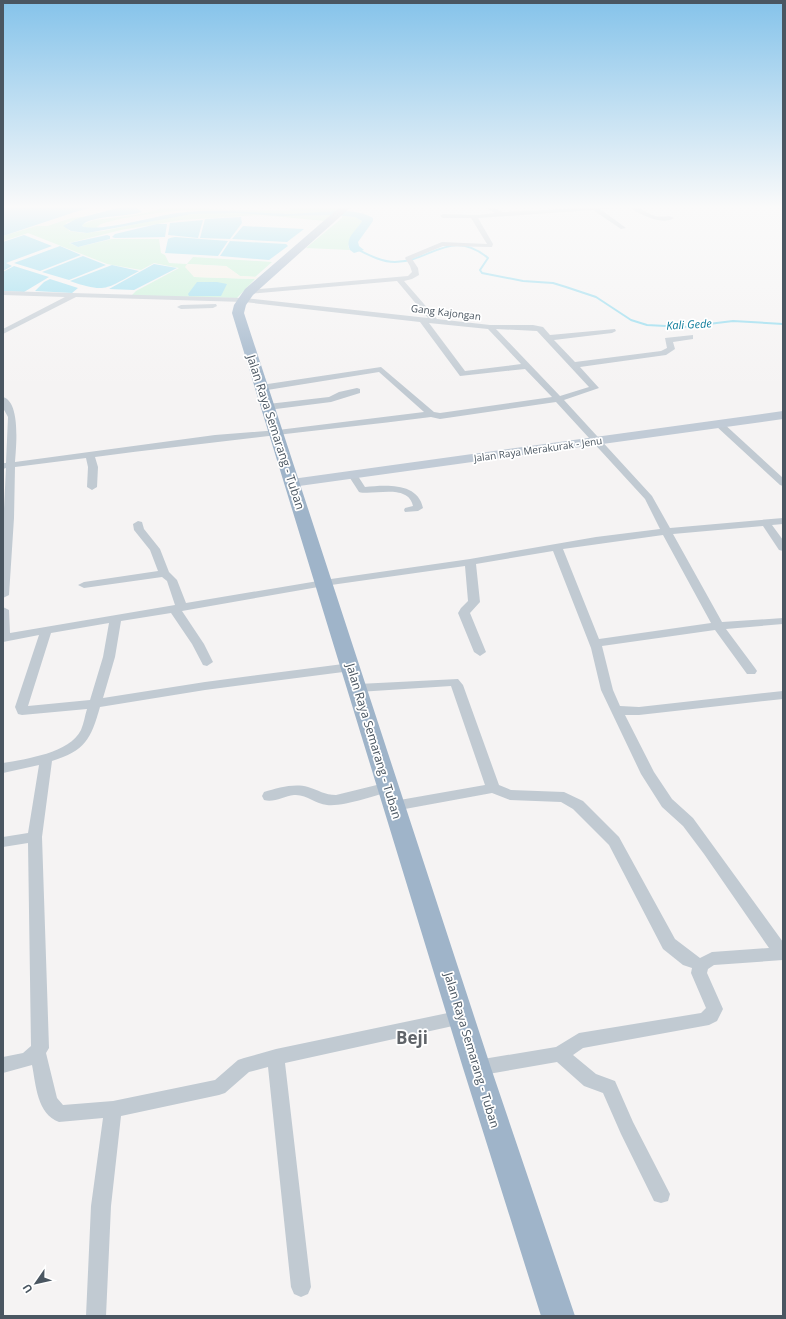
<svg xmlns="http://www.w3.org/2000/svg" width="786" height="1319" font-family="'Open Sans',sans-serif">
<rect width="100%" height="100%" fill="#f5f3f3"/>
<path fill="#c3f1d5" d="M 164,206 L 207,206 L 207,209 L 288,211 L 294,206 L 341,206 L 335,212 L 288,216 L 331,215 L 325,221 L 262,215 L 181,220 L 121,230 L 69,243 L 78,247 L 112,239 L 159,239 L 161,253 L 165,255 L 169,263 L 187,264 L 193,257 L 272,262 L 255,277 L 240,276 L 226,266 L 187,264 L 195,277 L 255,279 L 237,298 L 131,296 L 136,291 L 179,268 L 154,263 L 141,270 L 107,264 L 28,233 L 3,241 L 3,236 L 36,226 L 47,226 L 71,218 L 89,216 L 66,223 L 69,231 L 84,233 L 103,231 L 179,215 L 232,211 L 187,210 L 109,222 L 101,224 L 96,229 L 89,229 L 81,225 L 94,220 L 135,215 L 166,207 Z
M 342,216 L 355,217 L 362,221 L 348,246 L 350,250 L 306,248 L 342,218 Z"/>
<path fill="#f5f0e5" d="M 98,206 L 126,206 L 66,219 L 47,226 L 36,226 L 20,231 L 75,212 Z
M 134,206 L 144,206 L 149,209 L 167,206 L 146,213 L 114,217 L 142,212 L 142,210 Z
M 187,210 L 194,211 L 165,214 L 97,227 C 106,218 172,211 187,210 Z
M 187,264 L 220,266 L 226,266 L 240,276 L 261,277 L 258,279 L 194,277 L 185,267 Z"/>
<path fill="#90daee" d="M 3,206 L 98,206 L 75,212 L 3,236 Z
M 125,206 L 134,206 L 142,212 C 129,217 88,215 82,226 C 97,233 156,216 177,213 C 214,208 251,213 289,214 C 311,214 353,205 373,218 L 373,221 L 358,242 L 359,246 L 364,250 L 354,253 L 350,250 C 344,238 357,230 362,221 L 355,217 L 332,215 L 280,216 L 237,213 L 192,214 L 87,233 L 71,231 L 63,226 L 76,219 Z
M 241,217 L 242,223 L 230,239 L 200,238 L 205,219 Z
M 203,220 L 198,238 L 168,235 L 170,223 Z
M 157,224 L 167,224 L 165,237 L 115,238 L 112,237 L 115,234 Z
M 243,226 L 304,229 L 287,242 L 232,239 Z
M 24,235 L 52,246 L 6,263 L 12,266 L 3,271 L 3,242 Z
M 107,235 L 110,236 L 110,239 L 78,247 L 70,243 Z
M 170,238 L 175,237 L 228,241 L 218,256 L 165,253 L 168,239 Z
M 230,241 L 286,244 L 288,246 L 269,260 L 220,256 Z
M 60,246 L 81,255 L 40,271 L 14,263 Z
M 83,256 L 106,265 L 69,280 L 42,272 Z
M 154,264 L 177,268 L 134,290 L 109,289 Z
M 112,265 L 139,271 C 107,288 107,294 70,281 Z
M 14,266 L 49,277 L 24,292 L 3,291 L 3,272 Z
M 50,279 L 78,288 L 72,293 L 35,291 L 44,282 Z
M 197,282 L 217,282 L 227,284 L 221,296 L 189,296 L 188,294 Z"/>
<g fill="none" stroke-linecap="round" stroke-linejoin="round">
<path stroke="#90daee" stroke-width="2" d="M 357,249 C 369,255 381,262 395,262 C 430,262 451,227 488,258 L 480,270 L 482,273 L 523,281 L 553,283 L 566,287 L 596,297 L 631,320 L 647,325 L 684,327 L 733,321 L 783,324"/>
<path fill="#c1cad2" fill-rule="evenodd" d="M 483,206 L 490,206 L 503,212 L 621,206 L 618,208 L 600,209 L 626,228 L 621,229 L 593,210 L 478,218 L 493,244 L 492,247 L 443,246 L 412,259 L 418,268 L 419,275 L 412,279 L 404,281 L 437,319 L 490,325 L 533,325 L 543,327 L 550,335 L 615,329 L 616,331 L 612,333 L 554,340 L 575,362 L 661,351 L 667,348 L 665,338 L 693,335 L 693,339 L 673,342 L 675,349 L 666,355 L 580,367 L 599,388 L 564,400 L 652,496 L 670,528 L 783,518 L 783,524 L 772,525 L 783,540 L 783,551 L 779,550 L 763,526 L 673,534 L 722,622 L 783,618 L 783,624 L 726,629 L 755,668 L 757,671 L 755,674 L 747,674 L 715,630 L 602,646 L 613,690 L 620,706 L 639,707 L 783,691 L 783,699 L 639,715 L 625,715 L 654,772 L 672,799 L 693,818 L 783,942 L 783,960 L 714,965 L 708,969 L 707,973 L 723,1009 L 717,1021 L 709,1025 L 583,1048 L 573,1055 L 596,1074 L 615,1081 L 633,1122 L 670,1194 L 668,1201 L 661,1203 L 654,1201 L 621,1134 L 603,1093 L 584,1086 L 557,1062 L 477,1076 L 471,1074 L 468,1068 L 471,1062 L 477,1060 L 556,1047 L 579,1033 L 701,1013 L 706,1008 L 691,973 L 692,968 L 683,965 L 663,949 L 609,845 L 573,809 L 561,802 L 510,800 L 492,793 L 394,811 L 389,810 L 387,806 L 389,802 L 394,801 L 485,785 L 451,686 L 358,692 L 352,688 L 358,684 L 458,679 L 463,685 L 499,785 L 511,790 L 564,792 L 583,801 L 619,837 L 675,939 L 700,958 L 712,952 L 769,948 L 704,854 L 683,826 L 662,807 L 641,774 L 601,690 L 591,648 L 553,551 L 476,564 L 480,602 L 470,613 L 486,652 L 480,656 L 474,652 L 458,613 L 461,608 L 468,601 L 465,566 L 324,586 L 182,611 L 204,644 L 213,662 L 207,666 L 203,665 L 192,644 L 171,613 L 121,621 L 115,657 L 103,698 L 205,682 L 351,663 L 357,667 L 351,671 L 205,690 L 100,707 C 91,739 85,751 52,761 L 42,837 L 49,1048 L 46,1053 L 57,1098 L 63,1105 L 113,1101 L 215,1080 L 238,1060 L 244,1058 L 276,1049 L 462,1010 L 468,1012 L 470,1017 L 468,1022 L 462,1024 L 285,1063 L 311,1287 L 308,1294 L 301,1297 L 294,1294 L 291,1287 L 268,1067 L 249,1072 L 225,1093 L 219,1095 L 121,1116 L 111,1206 L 106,1316 L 86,1316 L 91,1206 L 103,1118 L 59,1122 C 37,1114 36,1085 32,1065 L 3,1073 L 3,1057 L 23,1053 L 31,1046 L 28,843 L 3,847 L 3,837 L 28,833 L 39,765 L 3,773 L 3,763 C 26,759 70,753 81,730 C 84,723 85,715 87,709 L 22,715 L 18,714 L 15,707 L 39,635 L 3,642 L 3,607 L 9,610 L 10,633 L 175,605 L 167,581 L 162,577 L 84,588 L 78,585 L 84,582 L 158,571 L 150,550 L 134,530 L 133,524 L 138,521 L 142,522 L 144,529 L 160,549 L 169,572 L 177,580 L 186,603 L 324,580 L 470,559 L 596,537 L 660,529 L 645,499 L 556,402 L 440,419 L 431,417 C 319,431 207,442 95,457 L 98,467 L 97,487 L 92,490 L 87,487 L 88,467 L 86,458 L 15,467 L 14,518 L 9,595 L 3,598 L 3,529 L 6,468 L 3,469 L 3,463 L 6,463 L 8,417 L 3,408 L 3,397 C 21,402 16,448 15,462 L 215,435 L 278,430 L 424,412 L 379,372 L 261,391 L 257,388 L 261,385 L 381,367 L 434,412 L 440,413 L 552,397 L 525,369 L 460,376 L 420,322 L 244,302 L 76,297 L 3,334 L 3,329 L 65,297 L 3,295 L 3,291 L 244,298 L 428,318 L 397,281 L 249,294 L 245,292 L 249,290 L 408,276 L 412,272 L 410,266 L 405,258 L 406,257 L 442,242 L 487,244 L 471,218 L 443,218 L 440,216 L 443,214 L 477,215 L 495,213 ZM 429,323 L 488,329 L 521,364 L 465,371 ZM 496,329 L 537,331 L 589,387 L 560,396 ZM 663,535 L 711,623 L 599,639 L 563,549 ZM 109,623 L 103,657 L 90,700 L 28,706 L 51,633 Z
M 628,206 C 639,205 645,213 655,216 C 661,218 669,214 674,218 C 662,226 638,214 628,206 Z
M 216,304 L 217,306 L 213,308 L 181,309 L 177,307 L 181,305 Z
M 357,388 L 360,389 L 360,393 L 331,402 L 268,410 L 264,407 L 268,404 L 329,397 L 339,392 Z
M 719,421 L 722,422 L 783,478 L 783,486 L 780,485 L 716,426 L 716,422 Z
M 353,472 L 356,473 L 365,487 C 385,485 418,482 423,508 L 418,511 L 405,512 L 404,510 L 405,508 L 413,506 C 408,483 373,496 359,492 L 348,475 Z
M 389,782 L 394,784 L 396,787 L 394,790 C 378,795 343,807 327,805 C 315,804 307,794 294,795 C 284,796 274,803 264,800 L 262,796 L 264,792 C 278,788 294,783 308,787 C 318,790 325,795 336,795 Z"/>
<path fill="#c1cbd6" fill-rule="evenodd" d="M 783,411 L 783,419 L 292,487 L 287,486 L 285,483 L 287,480 L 292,479 Z"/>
<path fill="#9fb4c9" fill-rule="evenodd" d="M 341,206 L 352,206 L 253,295 L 246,305 L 244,313 L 491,1068 L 575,1316 L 541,1316 L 463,1068 L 232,313 L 234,305 L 245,289 Z"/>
</g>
<linearGradient id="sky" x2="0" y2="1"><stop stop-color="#85c3ea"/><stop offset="0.53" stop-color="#fafafa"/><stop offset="1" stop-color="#fafafa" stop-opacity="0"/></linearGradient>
<rect width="786" height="390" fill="url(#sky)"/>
<g text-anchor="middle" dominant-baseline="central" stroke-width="3.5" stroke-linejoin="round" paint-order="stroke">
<g font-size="10" fill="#4a5661" stroke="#fff">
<text transform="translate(446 312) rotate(7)">Gang Kajongan</text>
<text transform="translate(538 449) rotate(-8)">Jalan Raya Merakurak - Jenu</text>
</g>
<g font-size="11" font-style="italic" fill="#0c7c9b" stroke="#fff">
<text transform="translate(689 324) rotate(-3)">Kali Gede</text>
</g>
<g font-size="12" fill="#4a5661" stroke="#fff">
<text transform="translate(276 432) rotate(72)">Jalan Raya Semarang - Tuban</text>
<text transform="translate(374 741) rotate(73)">Jalan Raya Semarang - Tuban</text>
<text transform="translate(472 1050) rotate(73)">Jalan Raya Semarang - Tuban</text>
</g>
<g font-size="17" font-weight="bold" fill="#5f6368" stroke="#fff">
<text x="412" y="1037">Beji</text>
</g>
</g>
<rect width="786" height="1319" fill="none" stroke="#4a5661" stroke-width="8"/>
<g transform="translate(36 1283) rotate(236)" stroke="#ffffff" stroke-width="3" paint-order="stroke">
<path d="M0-3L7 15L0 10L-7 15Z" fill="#4a5661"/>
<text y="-6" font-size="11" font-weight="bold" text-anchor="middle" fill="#4a5661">U</text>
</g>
</svg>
